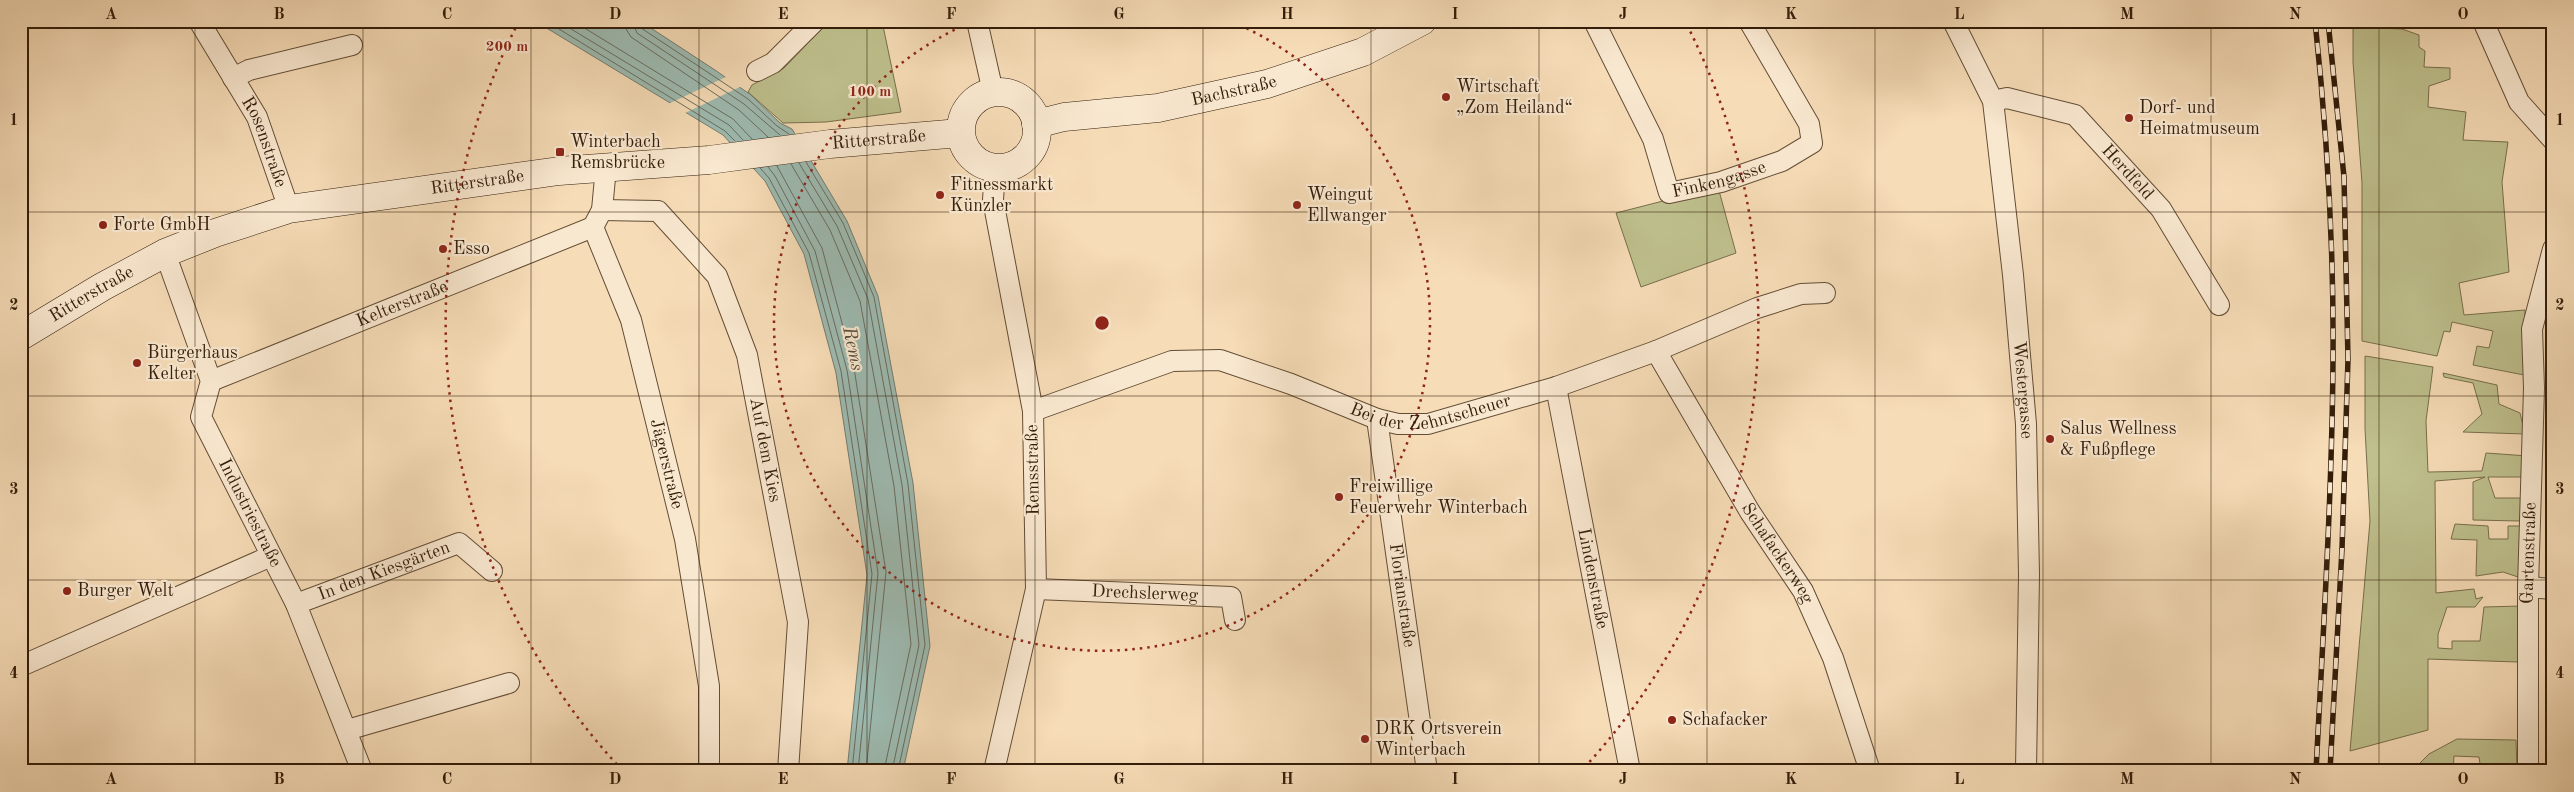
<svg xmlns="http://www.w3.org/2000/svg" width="2574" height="792" font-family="'Old Standard TT',serif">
<rect width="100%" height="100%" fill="#f6dcb7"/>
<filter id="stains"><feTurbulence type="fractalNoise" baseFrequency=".004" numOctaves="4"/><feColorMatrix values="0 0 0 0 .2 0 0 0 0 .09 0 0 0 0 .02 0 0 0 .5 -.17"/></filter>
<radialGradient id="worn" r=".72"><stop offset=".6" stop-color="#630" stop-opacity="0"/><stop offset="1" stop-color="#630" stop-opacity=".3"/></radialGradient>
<path fill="#bec08d" stroke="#786e4c" d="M 829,21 L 882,21 L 901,112 L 826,122 L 783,123 L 748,92 L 752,85 L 784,68 Z
M 2353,21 L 2378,21 L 2378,28 L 2402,29 L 2419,35 L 2419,47 L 2425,51 L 2424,67 L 2450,68 L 2450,79 L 2429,86 L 2428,107 L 2466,112 L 2463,140 L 2508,142 L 2502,182 L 2509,272 L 2459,283 L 2464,315 L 2525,310 L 2524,375 L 2473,365 L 2477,346 L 2489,348 L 2493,331 L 2452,322 L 2450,332 L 2444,331 L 2437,356 L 2362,341 L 2362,183 L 2353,62 Z
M 1718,187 L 1736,253 L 1641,287 L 1616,213 Z
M 2365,356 L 2433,367 L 2426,421 L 2428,472 L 2482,471 L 2486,453 L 2528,456 L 2524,477 L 2488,477 L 2495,498 L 2523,498 L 2520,521 L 2473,520 L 2473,482 L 2485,477 L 2435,481 L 2436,593 L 2474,589 L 2476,599 L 2483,597 L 2475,607 L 2447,607 L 2438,634 L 2438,648 L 2452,649 L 2452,641 L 2480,641 L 2484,607 L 2522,606 L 2518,662 L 2428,659 L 2428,730 L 2350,751 L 2370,521 L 2365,429 Z
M 2443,373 L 2497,385 L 2499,404 L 2520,413 L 2525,434 L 2463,432 L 2482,414 L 2473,383 L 2444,377 Z
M 2455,524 L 2488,526 L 2489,539 L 2508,539 L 2508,526 L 2523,526 L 2518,577 L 2503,572 L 2476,576 L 2477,540 L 2451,539 Z
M 2457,739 L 2516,740 L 2517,771 L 2481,771 L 2479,757 L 2454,756 L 2453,771 L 2412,771 L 2429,754 Z"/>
<path fill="#9dbbb2" stroke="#737c6f" d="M 535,21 L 640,21 L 715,70 L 751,95 L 780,123 L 792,129 L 847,221 L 878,296 L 913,483 L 930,646 L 903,771 L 847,771 L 867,575 L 836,373 L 804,254 L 765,181 L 723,135 Z"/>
<path fill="#f6dcb7" d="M 728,76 L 742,86 L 683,114 L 668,104 Z"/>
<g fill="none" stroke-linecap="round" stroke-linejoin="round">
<path stroke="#686c5e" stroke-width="1" d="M 546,21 L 725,131 L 735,141
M 558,21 L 729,125 L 743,140
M 573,21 L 733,119 L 752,139
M 625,21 L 626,29 L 631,37 L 739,110 L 768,137
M 632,21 L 637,33 L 744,104 L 780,135
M 638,21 L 641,28 L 748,99 L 777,126 L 789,134
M 806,162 L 843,223 L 874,297 L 908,484 L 925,645 L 898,771
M 799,163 L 837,226 L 868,299 L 902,485 L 919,645 L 892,771
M 791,164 L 830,230 L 860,301 L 894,486 L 911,644 L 884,771
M 777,166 L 822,248 L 854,368 L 886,572 L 866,771
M 768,167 L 775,176 L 815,251 L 847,370 L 878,573 L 858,771
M 760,168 L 769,178 L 809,253 L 841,371 L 872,574 L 852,771"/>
<g stroke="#644d35" stroke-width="22">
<g id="street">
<path id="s1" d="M 199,21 L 257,117 L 289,209"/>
<path d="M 977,21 L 993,92"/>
<path id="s2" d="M 1594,21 L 1653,139 L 1669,193 L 1721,182 L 1782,161 L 1812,143 L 1809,124 L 1749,21"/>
<path id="s3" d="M 1953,21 L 1993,101 L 2013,275 L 2026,424 L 2029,574 L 2026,771"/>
<path d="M 2483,21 L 2519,102 L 2553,140"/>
<path d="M 757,71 L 773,63 L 815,21"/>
<path d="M 233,78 L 249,70 L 352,45"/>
<path id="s4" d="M 1993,101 L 2007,98 L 2075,115 L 2161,209 L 2219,305"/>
<path id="s5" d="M 606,167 L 602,210 L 593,227 L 631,320 L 685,539 L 709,686 L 709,771"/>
<path id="s6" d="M 602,210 L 658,211 L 717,276 L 747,355 L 798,622 L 788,771"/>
<path id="s7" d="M 165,253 L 211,381 L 201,417 L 296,604 L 362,771"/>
<path id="s8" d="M 1656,351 L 1750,512 L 1803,591 L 1833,658 L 1870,771"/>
<path id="s9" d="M 211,381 L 593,227"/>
<path id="s10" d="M 1556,387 L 1630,771"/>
<path id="s11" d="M 1033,411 L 1172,361 L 1220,360 L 1291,384 L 1377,419 L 1398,424 L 1428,424 L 1556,387 L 1656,351 L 1757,308 L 1801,294 L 1825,293"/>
<path id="s12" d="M 1377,419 L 1427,771"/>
<path d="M 2528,587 L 2553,589"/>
<path id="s13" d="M 1036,589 L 1231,597 L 1235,620"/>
<path id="s14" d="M 296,604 L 459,543 L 492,571"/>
<path d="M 21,666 L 271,556"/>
<path d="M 347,730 L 509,683"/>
<path d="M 994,771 L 1036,589 L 1033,411 L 993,200 L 995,168"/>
<path id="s15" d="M 2528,771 L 2528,587 L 2534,388 L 2532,329 L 2553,249"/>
</g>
</g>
<g stroke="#331d0a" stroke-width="29">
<g id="secondary">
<circle cx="999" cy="130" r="38"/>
<path id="s16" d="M 1036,124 L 1064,117 L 1158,108 L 1267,84 L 1363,52 L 1422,21"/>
<path id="s17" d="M 21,336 L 102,287 L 165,253 L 215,233 L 289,209 L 559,171 L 709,160 L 830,144 L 960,133"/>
</g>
</g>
<use href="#street" stroke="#f9e8d0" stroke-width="20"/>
<use href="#secondary" stroke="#f9e8d0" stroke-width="28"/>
<g stroke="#331d0a" stroke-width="5.5">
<path id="rail" d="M 2315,21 C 2327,133 2334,247 2333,360 C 2332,497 2323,634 2316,771
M 2328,21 L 2344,177 L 2348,359 L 2342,549 L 2330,771"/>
</g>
<use href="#rail" stroke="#f9e8d0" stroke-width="4" stroke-dasharray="11" stroke-linecap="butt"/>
</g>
<path fill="none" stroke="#331d0a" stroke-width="1" stroke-opacity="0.55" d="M 195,21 L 195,771M 363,21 L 363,771M 531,21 L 531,771M 699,21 L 699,771M 867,21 L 867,771M 1035,21 L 1035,771M 1203,21 L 1203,771M 1371,21 L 1371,771M 1539,21 L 1539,771M 1707,21 L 1707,771M 1875,21 L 1875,771M 2043,21 L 2043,771M 2211,21 L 2211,771M 2379,21 L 2379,771M 21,212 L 2553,212M 21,396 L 2553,396M 21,580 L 2553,580"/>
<g fill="none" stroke="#8f2418" stroke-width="2.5" stroke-dasharray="2.5 5">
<path d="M1233 22A328 328 0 1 1 971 22"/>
<path d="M622 770A656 656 0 0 1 517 25M1687 25A656 656 0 0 1 1582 770"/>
</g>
<g fill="#8f2418" stroke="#f9e8d0" stroke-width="2">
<circle cx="1446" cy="97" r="5"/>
<circle cx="2129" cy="118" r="5"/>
<rect x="555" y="147" width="10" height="10" rx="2.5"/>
<circle cx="940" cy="195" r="5"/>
<circle cx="1297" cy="205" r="5"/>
<circle cx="103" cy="225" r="5"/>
<circle cx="443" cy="249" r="5"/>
<circle cx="137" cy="363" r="5"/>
<circle cx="2050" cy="439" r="5"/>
<circle cx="1339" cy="497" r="5"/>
<circle cx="67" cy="591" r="5"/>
<circle cx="1672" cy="720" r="5"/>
<circle cx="1365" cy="739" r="5"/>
</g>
<g text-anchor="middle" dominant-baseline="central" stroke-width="4.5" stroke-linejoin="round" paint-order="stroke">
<g font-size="18" fill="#331d0a" stroke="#f9e8d0" text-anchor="start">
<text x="1456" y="87">Wirtschaft<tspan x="1456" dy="21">„Zom Heiland“</tspan></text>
<text x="2139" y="108">Dorf- und<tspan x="2139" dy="21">Heimatmuseum</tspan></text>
<text x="570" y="142">Winterbach<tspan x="570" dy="21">Remsbrücke</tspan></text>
<text x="950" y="185">Fitnessmarkt<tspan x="950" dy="21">Künzler</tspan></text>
<text x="1307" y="195">Weingut<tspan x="1307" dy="21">Ellwanger</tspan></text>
<text x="113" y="225">Forte GmbH</text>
<text x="453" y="249">Esso</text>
<text x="147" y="353">Bürgerhaus<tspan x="147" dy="21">Kelter</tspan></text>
<text x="2060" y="429">Salus Wellness<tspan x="2060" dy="21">&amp; Fußpflege</tspan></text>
<text x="1349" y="487">Freiwillige<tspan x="1349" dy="21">Feuerwehr Winterbach</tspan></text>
<text x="77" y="591">Burger Welt</text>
<text x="1682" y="720">Schafacker</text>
<text x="1375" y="729">DRK Ortsverein<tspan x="1375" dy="21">Winterbach</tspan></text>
</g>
<g font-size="18" fill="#331d0a" stroke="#f9e8d0">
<text stroke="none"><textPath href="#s16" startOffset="201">Bachstraße</textPath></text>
<text stroke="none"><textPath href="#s17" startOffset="892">Ritterstraße</textPath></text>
<text stroke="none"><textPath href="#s1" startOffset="138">Rosenstraße</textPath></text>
<text stroke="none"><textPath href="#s4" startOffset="162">Herdfeld</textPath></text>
<text stroke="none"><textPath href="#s2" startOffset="240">Finkengasse</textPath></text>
<text stroke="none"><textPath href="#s17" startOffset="488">Ritterstraße</textPath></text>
<text stroke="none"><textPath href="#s17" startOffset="82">Ritterstraße</textPath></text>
<text stroke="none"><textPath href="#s9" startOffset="206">Kelterstraße</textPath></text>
<text stroke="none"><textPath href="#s3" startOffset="380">Westergasse</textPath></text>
<text stroke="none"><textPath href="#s11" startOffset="418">Bei der Zehntscheuer</textPath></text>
<text stroke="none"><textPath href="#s6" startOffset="325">Auf dem Kies</textPath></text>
<text stroke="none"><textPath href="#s5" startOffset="311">Jägerstraße</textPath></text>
<text transform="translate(1033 470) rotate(-91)">Remsstraße</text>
<text stroke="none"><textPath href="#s7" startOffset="281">Industriestraße</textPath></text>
<text stroke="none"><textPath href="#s8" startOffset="236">Schafackerweg</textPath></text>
<text stroke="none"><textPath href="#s15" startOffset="218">Gartenstraße</textPath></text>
<text stroke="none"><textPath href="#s14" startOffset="94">In den Kiesgärten</textPath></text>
<text stroke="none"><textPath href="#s10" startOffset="195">Lindenstraße</textPath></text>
<text stroke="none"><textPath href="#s13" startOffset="109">Drechslerweg</textPath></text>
<text stroke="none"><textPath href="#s12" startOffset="178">Florianstraße</textPath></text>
</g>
<g font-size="19" font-style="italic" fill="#534c3c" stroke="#f9e8d0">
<text transform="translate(852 349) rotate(78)">Rems</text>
</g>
</g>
<circle cx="1102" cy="323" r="8" fill="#8f2418" stroke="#f9e8d0" stroke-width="2.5"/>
<g font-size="15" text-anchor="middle" font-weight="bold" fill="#8f2418" stroke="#f9e8d0" stroke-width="4.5" stroke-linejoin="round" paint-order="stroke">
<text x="507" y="51">200 m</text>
<text x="870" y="96">100 m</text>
</g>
<rect width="2574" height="792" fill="none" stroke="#f6dcb7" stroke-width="55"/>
<rect x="28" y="28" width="2518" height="736" fill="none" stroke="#331d0a" stroke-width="2"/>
<g font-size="16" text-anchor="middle" font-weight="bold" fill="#331d0a">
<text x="111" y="19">A</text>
<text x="279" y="19">B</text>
<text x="447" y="19">C</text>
<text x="615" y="19">D</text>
<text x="783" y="19">E</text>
<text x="951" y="19">F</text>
<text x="1119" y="19">G</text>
<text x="1287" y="19">H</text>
<text x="1455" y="19">I</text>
<text x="1623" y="19">J</text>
<text x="1791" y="19">K</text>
<text x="1959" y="19">L</text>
<text x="2127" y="19">M</text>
<text x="2295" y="19">N</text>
<text x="2463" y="19">O</text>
<text x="14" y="125">1</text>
<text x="2560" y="125">1</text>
<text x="14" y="310">2</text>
<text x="2560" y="310">2</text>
<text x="14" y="494">3</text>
<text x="2560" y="494">3</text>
<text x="14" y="678">4</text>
<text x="2560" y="678">4</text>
<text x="111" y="784">A</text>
<text x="279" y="784">B</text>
<text x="447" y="784">C</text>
<text x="615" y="784">D</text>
<text x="783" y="784">E</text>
<text x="951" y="784">F</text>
<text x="1119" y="784">G</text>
<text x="1287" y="784">H</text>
<text x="1455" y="784">I</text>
<text x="1623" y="784">J</text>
<text x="1791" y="784">K</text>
<text x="1959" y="784">L</text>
<text x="2127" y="784">M</text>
<text x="2295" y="784">N</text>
<text x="2463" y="784">O</text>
</g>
<rect width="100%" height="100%" filter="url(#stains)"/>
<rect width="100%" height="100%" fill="url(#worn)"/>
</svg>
